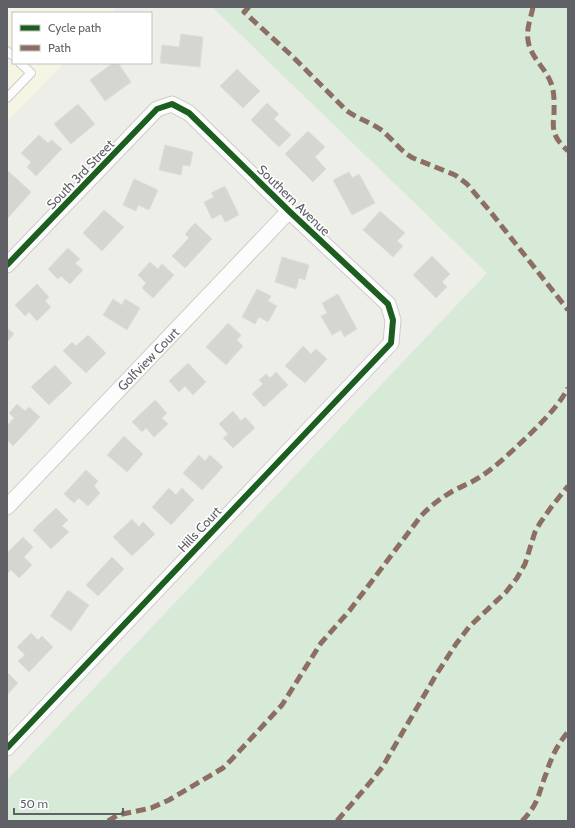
<svg xmlns="http://www.w3.org/2000/svg" width="575" height="828" font-family="Cabin,sans-serif">
<rect width="100%" height="100%" fill="#eeeee9"/>
<path fill="#f6f5e4" d="M 7,7 L 117,7 L 112,13 L 13,13 L 13,63 L 64,63 L 7,122 Z"/>
<path fill="#d7ead8" d="M 212,7 L 568,7 L 568,821 L 7,821 L 7,780 L 487,273 Z"/>
<path fill="#d5d5d2" stroke="#deddd8" d="M 181,34 L 203,37 L 200,67 L 160,63 L 162,45 L 179,47 Z
M 113,63 L 118,63 L 131,82 L 105,101 L 90,80 Z
M 237,69 L 260,91 L 243,108 L 220,86 Z
M 267,103 L 279,114 L 274,119 L 291,135 L 279,147 L 251,120 Z
M 78,104 L 95,124 L 71,144 L 54,124 Z
M 308,131 L 325,147 L 315,157 L 326,169 L 313,182 L 285,154 Z
M 39,135 L 48,143 L 52,140 L 62,149 L 36,176 L 27,167 L 31,162 L 21,153 Z
M 165,145 L 193,152 L 190,166 L 183,165 L 181,175 L 159,170 Z
M 7,170 L 31,192 L 7,219 Z
M 349,172 L 352,178 L 359,174 L 375,203 L 352,215 L 333,180 Z
M 134,179 L 158,190 L 149,210 L 138,205 L 136,211 L 123,205 Z
M 225,186 L 239,215 L 225,222 L 221,214 L 212,219 L 204,202 L 214,197 L 211,193 Z
M 104,210 L 124,227 L 102,251 L 83,233 Z
M 380,211 L 405,233 L 397,241 L 403,246 L 393,257 L 363,230 Z
M 195,223 L 212,239 L 185,268 L 172,256 L 189,238 L 185,234 Z
M 68,248 L 80,259 L 75,263 L 83,270 L 70,284 L 61,276 L 58,279 L 48,269 Z
M 432,256 L 450,274 L 442,282 L 447,287 L 436,298 L 413,275 Z
M 282,257 L 309,265 L 305,280 L 299,278 L 296,289 L 275,282 Z
M 150,262 L 158,269 L 162,264 L 174,275 L 153,298 L 142,288 L 146,283 L 138,275 Z
M 37,284 L 49,297 L 45,301 L 51,307 L 37,321 L 29,312 L 25,316 L 15,305 Z
M 257,289 L 271,296 L 268,301 L 277,306 L 268,322 L 259,317 L 255,324 L 242,317 Z
M 338,294 L 357,329 L 344,337 L 341,330 L 332,335 L 321,316 L 327,313 L 322,303 Z
M 113,299 L 122,305 L 125,299 L 140,308 L 127,330 L 103,315 Z
M 228,323 L 241,335 L 237,340 L 243,346 L 226,365 L 206,347 Z
M 7,328 L 14,334 L 7,342 Z
M 88,335 L 106,353 L 86,373 L 63,351 L 72,342 L 76,346 Z
M 303,346 L 311,354 L 316,349 L 327,359 L 305,383 L 285,366 Z
M 188,363 L 206,382 L 193,395 L 185,386 L 179,392 L 169,381 Z
M 55,365 L 72,383 L 49,405 L 31,387 Z
M 276,372 L 288,385 L 264,407 L 252,394 L 263,384 L 259,380 L 266,374 L 270,378 Z
M 155,400 L 167,413 L 162,418 L 168,424 L 154,437 L 146,428 L 142,432 L 132,422 Z
M 17,404 L 25,411 L 29,407 L 40,417 L 13,446 L 7,440 L 7,426 L 14,418 L 9,413 Z
M 233,411 L 241,421 L 245,417 L 255,428 L 233,448 L 223,438 L 228,434 L 219,424 Z
M 124,436 L 143,454 L 127,472 L 107,455 Z
M 199,455 L 205,461 L 210,455 L 223,467 L 202,490 L 183,473 Z
M 86,470 L 98,481 L 94,486 L 100,493 L 88,506 L 79,498 L 74,503 L 64,494 Z
M 169,488 L 176,495 L 182,488 L 194,500 L 171,525 L 152,507 Z
M 56,508 L 68,520 L 62,526 L 69,532 L 51,549 L 33,530 Z
M 132,519 L 139,527 L 143,522 L 155,534 L 132,556 L 113,537 Z
M 23,537 L 33,547 L 24,557 L 32,565 L 19,578 L 11,570 L 7,574 L 7,553 Z
M 112,557 L 124,569 L 98,596 L 86,585 Z
M 68,590 L 89,605 L 71,631 L 50,616 Z
M 31,633 L 38,640 L 42,636 L 53,647 L 29,672 L 18,661 L 25,655 L 17,647 Z
M 7,672 L 18,683 L 7,695 Z"/>
<g fill="none" stroke-linecap="round" stroke-linejoin="round">
<g stroke="#cbcbc9" stroke-width="10">
<path id="lane" d="M 7,51 L 13,56
M 7,98 L 31,73 L 20,63"/>
</g>
<g stroke="#cbcbc9" stroke-width="17">
<path id="street" d="M 7,265 L 157,109 L 172,104 L 189,113 L 289,211 L 388,304 L 393,320 L 391,343 L 7,748
M 7,507 L 289,211"/>
</g>
<use href="#lane" stroke="#fcfcfc" stroke-width="8"/>
<use href="#street" stroke="#fcfcfc" stroke-width="15"/>
<path stroke="#8d6e63" stroke-width="5" stroke-dasharray="10 5" stroke-linecap="butt" d="M 249,7 L 244,12 L 291,55 L 347,111 C 357,118 369,122 380,129 C 392,138 400,151 413,158 L 455,175 L 467,184 L 489,210 L 568,310
M 533,7 C 531,18 526,29 528,40 C 530,57 545,67 551,83 C 555,93 554,105 554,116 C 553,121 553,126 554,131 C 556,140 562,145 568,151
M 108,821 L 118,815 L 151,808 L 169,800 L 223,768 L 232,759 L 282,705 L 321,643 L 350,610 L 421,516 C 430,506 441,498 453,491 C 462,486 471,483 480,477 C 497,466 512,451 527,437 C 542,422 558,407 568,388
M 337,821 L 373,779 L 383,766 L 436,675 L 456,644 L 469,627 L 506,592 L 517,578 L 525,564 L 535,532 L 540,523 L 552,506 L 568,486
M 522,821 C 539,804 538,794 546,774 C 551,758 557,745 568,732"/>
<g stroke="#fff" stroke-width="8">
<path id="cycleway" d="M 7,265 L 157,109 L 172,104 L 189,113 L 289,211 L 388,304 L 393,320 L 391,343 L 7,748"/>
</g>
<use href="#cycleway" stroke="#1b5e20" stroke-width="6"/>
</g>
<g text-anchor="middle" dominant-baseline="central" stroke-width="3" stroke-linejoin="round" paint-order="stroke">
<g font-size="13" fill="#5f6167" stroke="#fff">
<text transform="translate(80 174) rotate(-46)">South 3rd Street</text>
<text transform="translate(294 200) rotate(44)">Southern Avenue</text>
<text transform="translate(148 359) rotate(-46)">Golfview Court</text>
<text transform="translate(199 529) rotate(-47)">Hills Court</text>
</g>
</g>
<rect width="575" height="828" fill="none" stroke="#5f6167" stroke-width="16"/>
<rect x="12" y="12" width="140" height="52" fill="#ffffff" stroke="#bfc0c2"/>
<rect x="20" y="25" width="20" height="6" fill="#1b5e20" stroke="#bfc0c2"/>
<text x="48" y="32" font-size="12" fill="#5f6167">Cycle path</text>
<rect x="20" y="45" width="20" height="6" fill="#8d6e63" stroke="#bfc0c2"/>
<text x="48" y="52" font-size="12" fill="#5f6167">Path</text>
<path d="M14 808v6h109v-6" fill="none" stroke="#5f6167" stroke-width="2"/>
<text x="20" y="808" font-size="12" fill="#5f6167" stroke="#ffffff" stroke-width="3" paint-order="stroke">50 m</text>
</svg>
